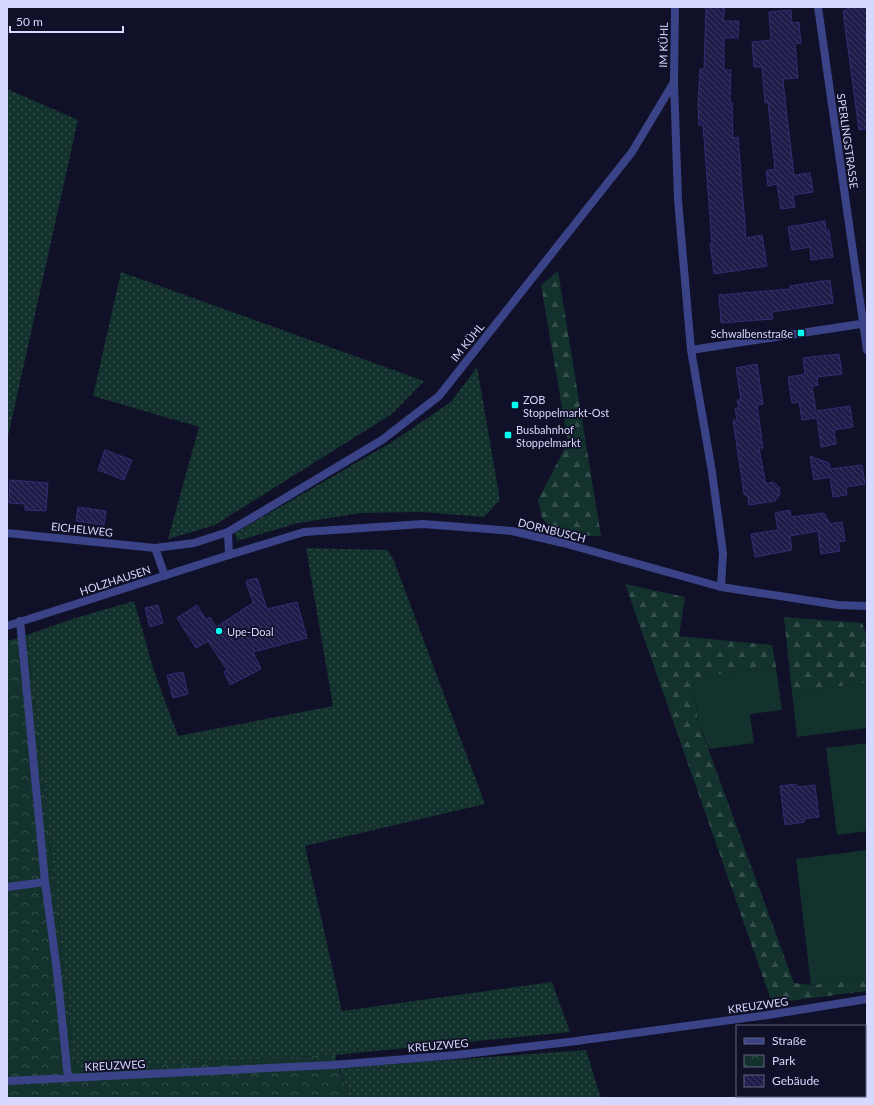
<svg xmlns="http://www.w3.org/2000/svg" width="874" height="1105" font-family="Lato,sans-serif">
<defs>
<pattern id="grass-dots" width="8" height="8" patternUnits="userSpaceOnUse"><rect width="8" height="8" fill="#13322d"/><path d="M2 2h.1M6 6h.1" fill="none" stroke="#354f4c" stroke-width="1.8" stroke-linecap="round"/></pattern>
<pattern id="forest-firs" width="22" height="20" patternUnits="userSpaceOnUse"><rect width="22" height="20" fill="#13322d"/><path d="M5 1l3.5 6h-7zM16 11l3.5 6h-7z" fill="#354f4c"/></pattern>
<pattern id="park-crowns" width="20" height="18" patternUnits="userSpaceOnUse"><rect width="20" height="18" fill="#13322d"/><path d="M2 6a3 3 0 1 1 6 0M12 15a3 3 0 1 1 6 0" fill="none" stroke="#354f4c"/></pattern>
<pattern id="building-back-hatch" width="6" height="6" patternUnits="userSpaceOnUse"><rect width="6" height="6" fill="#1e1c49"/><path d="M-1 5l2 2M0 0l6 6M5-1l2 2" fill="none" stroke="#3e3c64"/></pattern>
</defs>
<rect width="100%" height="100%" fill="#101028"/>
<path fill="url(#grass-dots)" d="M 7,89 L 78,120 L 7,441 Z
M 121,272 L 424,381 L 392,414 L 215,525 L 168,539 L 199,427 L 93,396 Z
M 477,367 L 500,500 L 484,517 L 422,512 L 361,513 L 298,523 L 237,541 L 235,533 L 392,442 L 451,402 Z
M 306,548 L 388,550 L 394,561 L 485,804 L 305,846 L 342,1011 L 552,982 L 570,1032 L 335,1055 L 75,1069 L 27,635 L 72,619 L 134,601 L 154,671 L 178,736 L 333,706 Z
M 586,1050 L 601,1098 L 349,1098 L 340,1068 Z"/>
<path fill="url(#forest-firs)" d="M 558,271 L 601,536 L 557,535 L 542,518 L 538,500 L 568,442 L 541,285 Z
M 625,584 L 685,597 L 679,636 L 772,645 L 776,667 L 693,678 L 698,721 L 794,983 L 811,985 L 867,978 L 867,991 L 772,1003 Z
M 784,617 L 862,623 L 867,636 L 867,683 L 792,692 Z"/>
<path fill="url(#park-crowns)" d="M 27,635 L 75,1069 L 335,1055 L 349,1098 L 7,1098 L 7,641 Z"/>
<path fill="#13322d" d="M 776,667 L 782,710 L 750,714 L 754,743 L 709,749 L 698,721 L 693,678 Z
M 867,683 L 867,728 L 797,737 L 792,692 Z
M 867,743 L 867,831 L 837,835 L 826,748 Z
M 867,850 L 867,978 L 811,985 L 796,859 Z"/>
<path fill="url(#building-back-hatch)" stroke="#312d75" d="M 706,7 L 725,7 L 723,21 L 739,21 L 738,38 L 724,38 L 724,70 L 731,70 L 730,103 L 732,102 L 733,138 L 738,137 L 746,238 L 762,235 L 767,266 L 714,274 L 710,243 L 712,243 L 703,125 L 699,125 L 698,104 L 700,69 L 704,69 Z
M 847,7 L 867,7 L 867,33 L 865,33 L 867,44 L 867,129 L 859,130 L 843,11 L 847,10 Z
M 791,10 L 792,23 L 799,22 L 801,43 L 795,44 L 798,78 L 783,79 L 787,117 L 794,175 L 810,173 L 813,192 L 793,195 L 795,207 L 781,209 L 777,184 L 768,186 L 766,171 L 775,169 L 768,103 L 765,103 L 762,67 L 754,67 L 752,42 L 771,40 L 769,12 Z
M 825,221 L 826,230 L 829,230 L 833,257 L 811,260 L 810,247 L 792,250 L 788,227 Z
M 830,280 L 833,303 L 772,312 L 773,319 L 721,323 L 719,295 L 790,289 L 790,286 Z
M 839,354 L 842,374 L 817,377 L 818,385 L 812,386 L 816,411 L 850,406 L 853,427 L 834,430 L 836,444 L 821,447 L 817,418 L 802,420 L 799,402 L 792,403 L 788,377 L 805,374 L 803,358 Z
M 757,364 L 763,404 L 757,405 L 763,448 L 759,448 L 764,475 L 766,484 L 773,482 L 779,487 L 780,494 L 775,501 L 749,505 L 748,497 L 744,494 L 733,420 L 737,420 L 735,408 L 739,408 L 737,400 L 741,400 L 736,368 Z
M 105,450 L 132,460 L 124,480 L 98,470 Z
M 810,456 L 829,463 L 830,469 L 862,465 L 865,484 L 846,487 L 847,495 L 833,497 L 830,477 L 814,480 Z
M 10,480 L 48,483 L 46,511 L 25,510 L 25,504 L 9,503 Z
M 78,507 L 106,511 L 104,525 L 76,521 Z
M 790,510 L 791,517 L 824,513 L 830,524 L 842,522 L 845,541 L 838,542 L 840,551 L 821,554 L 818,531 L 790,536 L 792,550 L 755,557 L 751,534 L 778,530 L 775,513 Z
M 257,578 L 267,609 L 297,602 L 307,638 L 253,652 L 261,669 L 230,685 L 224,672 L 227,670 L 208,641 L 196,648 L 177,618 L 197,605 L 206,620 L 210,617 L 216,627 L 253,603 L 246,581 Z
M 158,605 L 163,623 L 150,627 L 145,608 Z
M 183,672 L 188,694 L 173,698 L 167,675 Z
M 796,784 L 797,787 L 815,785 L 819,817 L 804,819 L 805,822 L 785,825 L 780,786 Z"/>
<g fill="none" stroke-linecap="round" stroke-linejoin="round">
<path stroke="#3a4387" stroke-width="8" d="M 675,7 L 674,82 L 678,200 L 691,350 L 712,472 L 723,553 L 721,587
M 818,7 L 867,350
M 691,350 L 867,323
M 7,533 L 155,548 L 165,576
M 155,548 L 194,543 L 228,532
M 229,555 L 228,532 L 382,440 L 439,396 L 632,152 L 674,82
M 20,621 L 45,882 L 57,971 L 68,1078
M 7,887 L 45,882
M 7,1081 L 332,1065 L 456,1055 L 569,1042 L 768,1015 L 867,999"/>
<path stroke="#3a4387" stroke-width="8" d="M 7,626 L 229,555 L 304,532 L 423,524 L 512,531 L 563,543 L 721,587 L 838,605 L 867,606"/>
</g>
<g fill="#03fff3" stroke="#101028" stroke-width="1.5">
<rect x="797" y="329" width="8" height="8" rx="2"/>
<rect x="511" y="401" width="8" height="8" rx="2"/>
<rect x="504" y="431" width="8" height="8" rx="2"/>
<circle cx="219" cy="631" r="4"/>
</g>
<g text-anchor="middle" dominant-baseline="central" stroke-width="3.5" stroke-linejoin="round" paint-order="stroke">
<g font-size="11" fill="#d7d8ff" stroke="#101028">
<text transform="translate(663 45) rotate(-89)">IM KÜHL</text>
<text transform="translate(848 141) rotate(82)">SPERLINGSTRASSE</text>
<text transform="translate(467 342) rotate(-51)">IM KÜHL</text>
<text transform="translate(82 529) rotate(6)">EICHELWEG</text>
<text transform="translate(552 530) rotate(14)">DORNBUSCH</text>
<text transform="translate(115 580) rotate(-18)">HOLZHAUSEN</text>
<text transform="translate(758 1005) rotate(-8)">KREUZWEG</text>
<text transform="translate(438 1045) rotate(-5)">KREUZWEG</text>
<text transform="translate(115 1065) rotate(-3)">KREUZWEG</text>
</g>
<g font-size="11" fill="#d7d8ff" stroke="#101028" text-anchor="start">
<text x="793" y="333" text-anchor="end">Schwalbenstraße</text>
<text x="523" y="399">ZOB<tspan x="523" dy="13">Stoppelmarkt-Ost</tspan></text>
<text x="516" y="429">Busbahnhof<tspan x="516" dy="13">Stoppelmarkt</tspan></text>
<text x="227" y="631">Upe-Doal</text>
</g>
</g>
<rect width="874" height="1105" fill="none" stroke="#d7d8ff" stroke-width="16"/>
<rect x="736" y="1025" width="130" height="72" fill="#101028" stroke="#60607e"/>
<rect x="744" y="1038" width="20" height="6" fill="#3a4387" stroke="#60607e"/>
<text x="772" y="1045" font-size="12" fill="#d7d8ff">Straße</text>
<rect x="744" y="1055" width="20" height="12" fill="url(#park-crowns)" stroke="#60607e"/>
<text x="772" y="1065" font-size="12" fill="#d7d8ff">Park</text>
<rect x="744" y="1075" width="20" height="12" fill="url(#building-back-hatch)" stroke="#60607e"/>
<text x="772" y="1085" font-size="12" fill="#d7d8ff">Gebäude</text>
<path d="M10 26v6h113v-6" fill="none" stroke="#d7d8ff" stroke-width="2"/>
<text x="16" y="26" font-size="12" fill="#d7d8ff" stroke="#101028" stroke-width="3" paint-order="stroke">50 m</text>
</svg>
